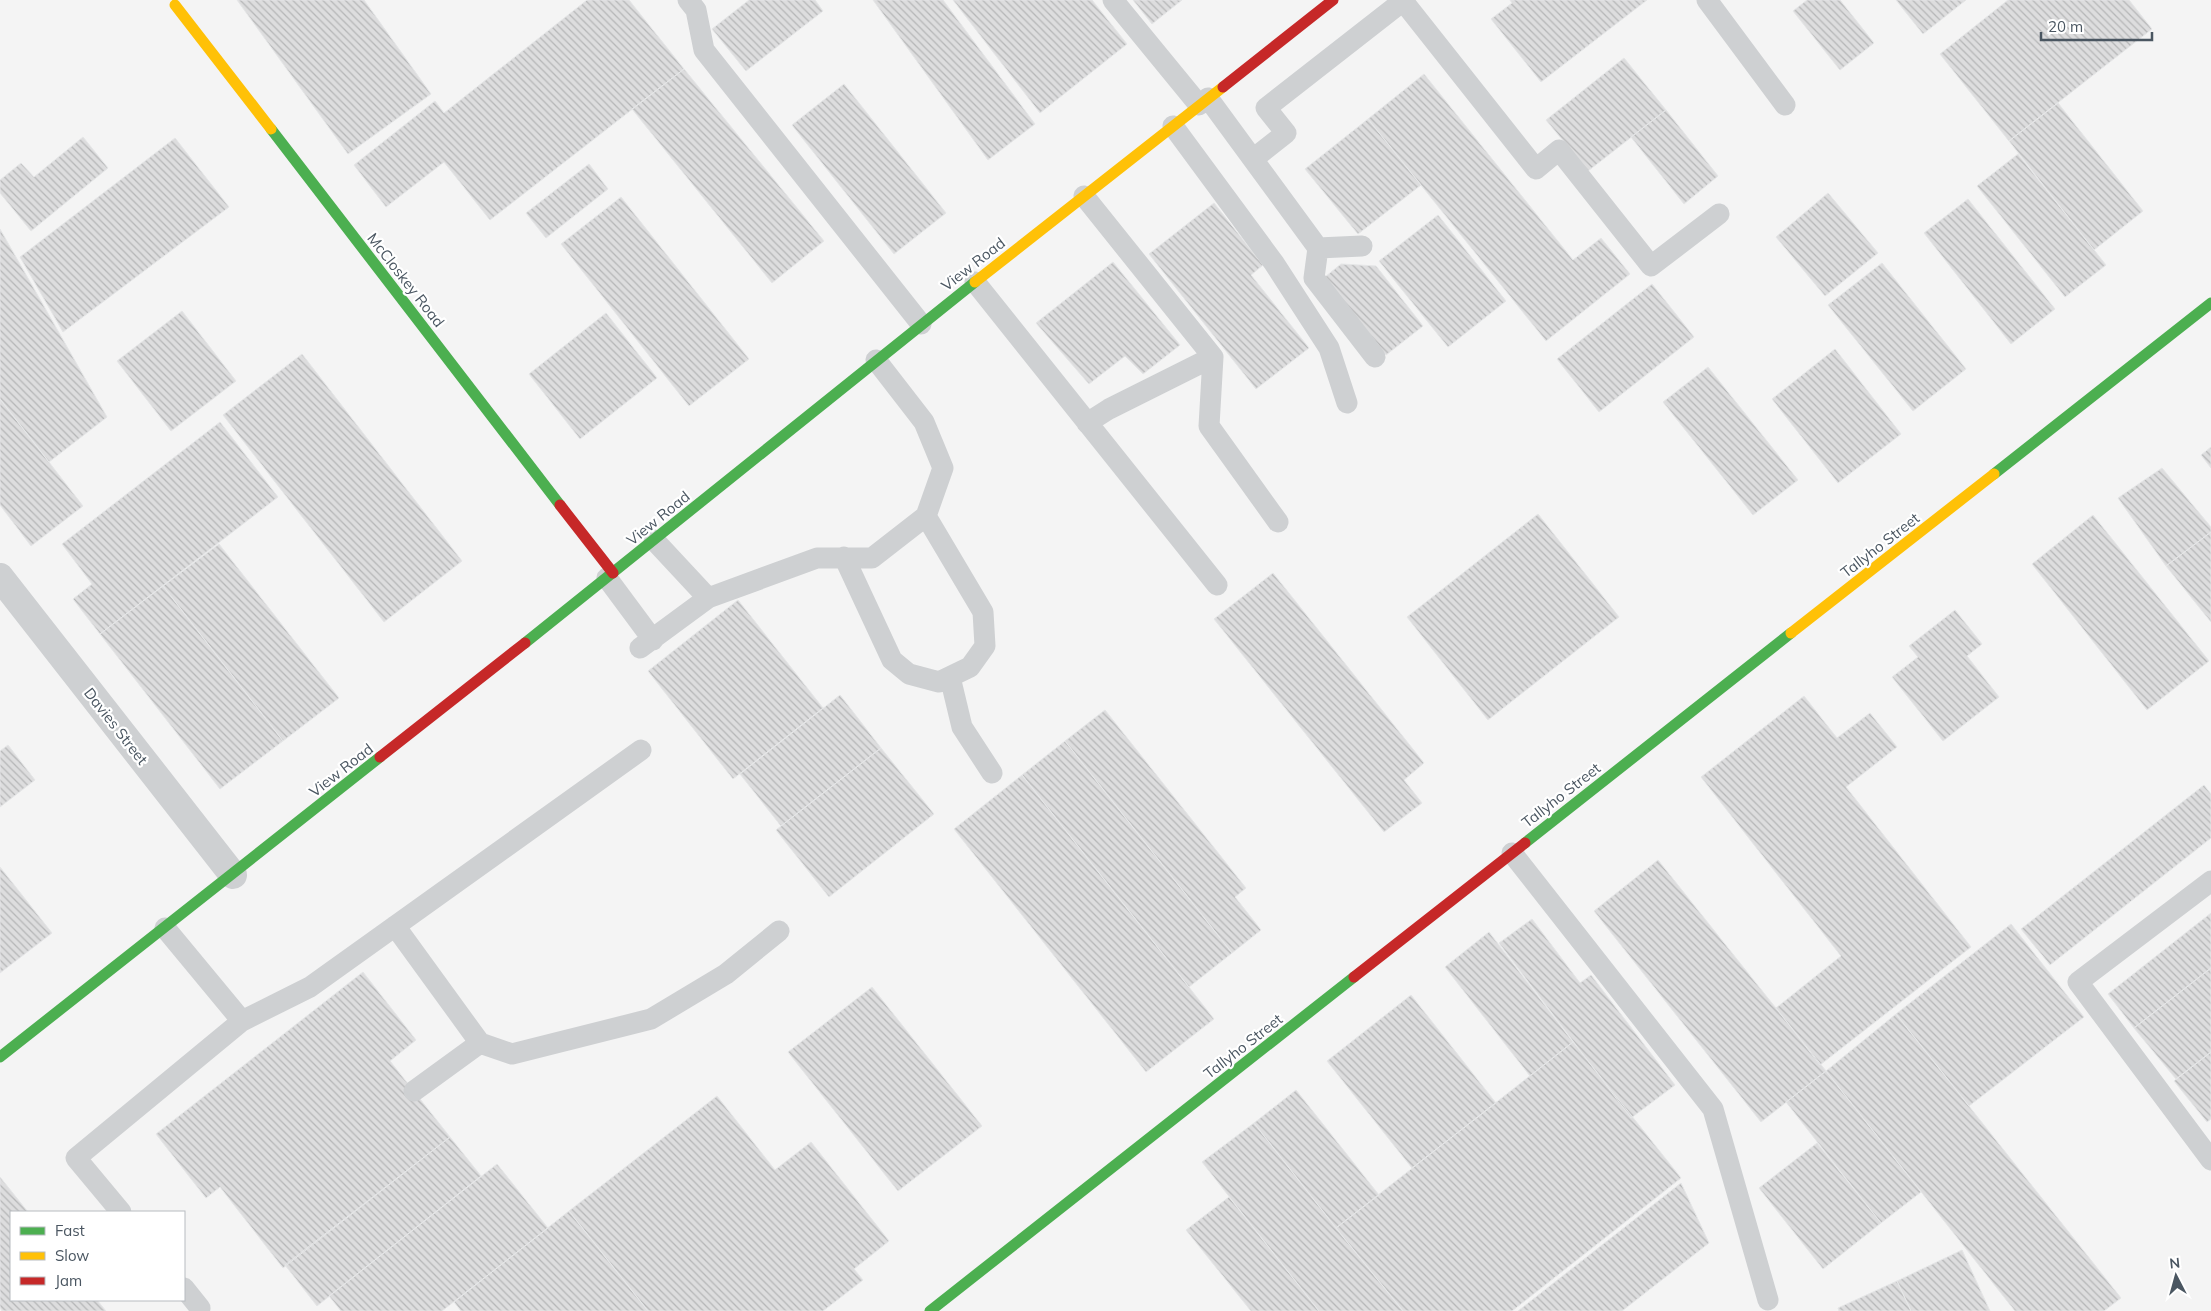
<svg xmlns="http://www.w3.org/2000/svg" width="2211" height="1311" font-family="Mulish,sans-serif">
<defs>
<pattern id="building-back-hatch" width="6" height="6" patternUnits="userSpaceOnUse" patternTransform="scale(1.25)"><rect width="6" height="6" fill="#ddddde"/><path d="M-1 5l2 2M0 0l6 6M5-1l2 2" fill="none" stroke="#b5b6b7"/></pattern>
</defs>
<rect width="100%" height="100%" fill="#f4f4f4"/>
<path fill="url(#building-back-hatch)" stroke="#e5e6e7" d="M 237,0 L 364,0 L 431,94 L 348,154 Z
M 587,0 L 629,0 L 684,69 L 490,220 L 444,162 L 386,207 L 354,165 L 435,101 L 444,113 Z
M 749,0 L 815,0 L 823,11 L 746,71 L 712,29 Z
M 873,0 L 943,0 L 1035,124 L 988,160 Z
M 953,0 L 1092,0 L 1127,44 L 1040,113 Z
M 1133,0 L 1182,0 L 1152,24 Z
M 1510,0 L 1647,0 L 1541,82 L 1491,19 L 1512,3 Z
M 1807,0 L 1840,0 L 1874,43 L 1840,70 L 1793,11 Z
M 1896,0 L 1966,0 L 1923,34 Z
M 2008,0 L 2129,0 L 2152,29 L 2009,141 L 1940,54 Z
M 1624,58 L 1666,110 L 1588,171 L 1546,120 Z
M 684,69 L 824,241 L 772,283 L 632,109 Z
M 1424,74 L 1573,260 L 1601,238 L 1630,274 L 1546,341 L 1368,119 Z
M 844,84 L 946,213 L 894,254 L 792,125 Z
M 2058,103 L 2143,211 L 2094,250 L 2009,141 Z
M 1666,110 L 1718,176 L 1684,204 L 1631,137 Z
M 1368,119 L 1421,185 L 1358,234 L 1305,169 Z
M 83,137 L 108,168 L 31,231 L 0,193 L 0,180 L 21,163 L 34,177 Z
M 175,138 L 229,207 L 63,332 L 20,257 Z
M 2018,154 L 2106,265 L 2065,297 L 1977,186 Z
M 589,164 L 608,189 L 546,238 L 526,213 Z
M 1828,193 L 1878,253 L 1825,296 L 1776,237 Z
M 621,197 L 749,359 L 689,406 L 561,244 Z
M 1968,199 L 2055,309 L 2011,344 L 1924,233 Z
M 1214,203 L 1263,265 L 1251,275 L 1309,348 L 1256,389 L 1149,254 Z
M 1438,215 L 1506,301 L 1448,347 L 1379,261 Z
M 0,229 L 107,417 L 49,462 L 0,399 Z
M 1113,262 L 1180,345 L 1143,374 L 1125,356 L 1089,384 L 1036,323 Z
M 1882,263 L 1966,369 L 1913,411 L 1828,305 Z
M 1341,264 L 1376,266 L 1423,326 L 1386,355 L 1325,277 Z
M 1652,284 L 1694,337 L 1599,412 L 1557,359 Z
M 182,311 L 236,381 L 171,431 L 117,361 Z
M 606,313 L 657,378 L 580,439 L 529,374 Z
M 1835,349 L 1901,434 L 1838,483 L 1772,399 Z
M 302,354 L 462,561 L 384,622 L 223,415 Z
M 1708,367 L 1798,480 L 1753,515 L 1663,402 Z
M 0,399 L 83,506 L 31,546 L 0,505 Z
M 220,422 L 278,497 L 100,634 L 73,599 L 92,584 L 62,544 Z
M 2211,447 L 2211,468 L 2201,455 Z
M 2162,468 L 2211,527 L 2211,532 L 2166,566 L 2118,498 Z
M 1538,514 L 1619,617 L 1488,720 L 1407,617 Z
M 2093,515 L 2209,661 L 2147,710 L 2032,564 Z
M 2211,532 L 2211,622 L 2166,566 Z
M 219,544 L 339,698 L 283,741 L 163,586 Z
M 1273,573 L 1424,763 L 1404,780 L 1422,803 L 1384,832 L 1214,619 Z
M 163,586 L 283,741 L 220,789 L 100,634 Z
M 738,600 L 823,708 L 733,779 L 648,671 Z
M 1955,610 L 1982,644 L 1967,656 L 1999,697 L 1943,741 L 1892,677 L 1918,657 L 1909,646 Z
M 840,695 L 881,748 L 781,826 L 740,774 Z
M 1804,696 L 1837,738 L 1870,713 L 1897,747 L 1846,787 L 1971,947 L 1820,1065 L 1776,1008 L 1841,956 L 1701,777 Z
M 1105,710 L 1246,888 L 1235,897 L 1261,930 L 1232,953 L 1065,741 Z
M 1065,741 L 1232,953 L 1189,987 L 1022,775 Z
M 8,745 L 35,780 L 0,807 L 0,751 Z
M 881,748 L 934,814 L 829,897 L 776,830 Z
M 1022,775 L 1214,1019 L 1146,1072 L 954,829 Z
M 2204,785 L 2211,794 L 2211,838 L 2050,965 L 2021,929 Z
M 1658,860 L 1826,1071 L 1761,1122 L 1594,911 Z
M 0,867 L 52,933 L 0,973 Z
M 2211,913 L 2211,968 L 2134,1028 L 2108,994 Z
M 1532,919 L 1580,983 L 1591,975 L 1675,1085 L 1631,1118 L 1499,943 Z
M 2011,924 L 2084,1017 L 1969,1106 L 1896,1014 Z
M 1489,932 L 1573,1042 L 1530,1076 L 1445,967 Z
M 2211,968 L 2211,1052 L 2176,1079 L 2134,1028 Z
M 363,972 L 416,1040 L 390,1061 L 450,1137 L 283,1268 L 220,1187 L 206,1198 L 156,1134 Z
M 872,987 L 982,1126 L 898,1191 L 788,1052 Z
M 1411,995 L 1496,1103 L 1412,1168 L 1327,1061 Z
M 1896,1014 L 2121,1298 L 2104,1311 L 2015,1311 L 1826,1071 Z
M 1573,1042 L 1681,1178 L 1512,1311 L 1403,1311 L 1336,1228 Z
M 2211,1052 L 2211,1119 L 2207,1122 L 2174,1081 Z
M 1826,1071 L 1921,1192 L 1881,1223 L 1786,1102 Z
M 1296,1090 L 1379,1195 L 1336,1228 L 1254,1123 Z
M 717,1096 L 775,1170 L 811,1142 L 889,1241 L 854,1269 L 863,1280 L 823,1311 L 648,1311 L 569,1211 Z
M 1254,1123 L 1336,1228 L 1403,1311 L 1319,1311 L 1202,1162 Z
M 450,1137 L 481,1176 L 317,1306 L 285,1265 Z
M 1817,1143 L 1881,1223 L 1823,1269 L 1759,1188 Z
M 497,1164 L 548,1228 L 442,1311 L 341,1311 L 329,1296 Z
M 0,1177 L 28,1212 L 11,1212 L 11,1300 L 97,1300 L 106,1311 L 2,1311 L 0,1308 Z
M 1681,1183 L 1709,1243 L 1622,1311 L 1518,1311 Z
M 1229,1197 L 1319,1311 L 1251,1311 L 1186,1230 Z
M 569,1211 L 648,1311 L 461,1311 L 454,1302 Z
M 1962,1250 L 1990,1311 L 1911,1311 L 1897,1281 Z
M 1897,1281 L 1911,1311 L 1839,1311 L 1838,1308 Z"/>
<g fill="none" stroke-linecap="round" stroke-linejoin="round">
<path stroke="#ced0d2" stroke-width="21" d="M 688,0 L 696,10 L 704,50 L 921,324
M 1113,0 L 1199,105
M 1707,0 L 1785,105
M 1208,98 L 1318,248 L 1362,246
M 1173,126 L 1274,263 L 1329,348 L 1347,403
M 1253,159 L 1286,133 L 1266,108 L 1403,1 L 1536,169 L 1559,150 L 1651,266 L 1719,214
M 1084,196 L 1213,357 L 1209,426 L 1278,522
M 1318,248 L 1314,278 L 1375,357
M 975,282 L 1217,585
M 1087,423 L 1109,409 L 1213,357
M 654,540 L 708,598 L 817,558 L 872,558 L 926,516 L 943,468 L 924,422 L 876,360
M 844,557 L 892,660 L 909,674 L 939,682 L 970,667 L 985,646 L 983,612 L 926,516
M 607,578 L 653,640
M 640,648 L 708,598
M 950,677 L 962,727 L 992,773
M 1512,853 L 1713,1109 L 1768,1300
M 2211,881 L 2078,982 L 2211,1160
M 395,926 L 480,1043 L 414,1091
M 242,1021 L 310,987 L 641,750
M 480,1043 L 512,1054 L 651,1019 L 726,974 L 779,931
M 121,1212 L 76,1158 L 242,1021 L 165,928
M 184,1288 L 200,1308"/>
<path stroke="#ced0d2" stroke-width="28" d="M 0,577 L 233,875"/>
<path stroke="#4caf50" stroke-width="11" d="M 271,129 L 560,505
M 1994,474 L 2211,303
M 525,643 L 975,282
M 1525,843 L 1791,633
M 0,1057 L 380,757
M 930,1311 L 1354,977"/>
<path stroke="#ffc107" stroke-width="11" d="M 175,5 L 271,129
M 975,282 L 1223,87
M 1791,633 L 1994,474"/>
<path stroke="#c62828" stroke-width="11" d="M 1223,87 L 1333,0
M 560,505 L 613,573
M 380,757 L 525,643
M 1354,977 L 1525,843"/>
</g>
<g text-anchor="middle" dominant-baseline="central" stroke-width="4.5" stroke-linejoin="round" paint-order="stroke">
<g font-size="15" fill="#4a5661" stroke="#fff">
<text transform="translate(973 264) rotate(-38)">View Road</text>
<text transform="translate(406 280) rotate(52)">McCloskey Road</text>
<text transform="translate(658 518) rotate(-39)">View Road</text>
<text transform="translate(1880 545) rotate(-38)">Tallyho Street</text>
<text transform="translate(116 726) rotate(52)">Davies Street</text>
<text transform="translate(341 770) rotate(-38)">View Road</text>
<text transform="translate(1561 795) rotate(-38)">Tallyho Street</text>
<text transform="translate(1243 1046) rotate(-38)">Tallyho Street</text>
</g>
</g>
<rect x="10" y="1211" width="175" height="90" fill="#ffffff" stroke="#b7bbc0"/>
<rect x="20" y="1227" width="25" height="8" fill="#4caf50" stroke="#b7bbc0"/>
<text x="55" y="1236" font-size="15" fill="#4a5661">Fast</text>
<rect x="20" y="1252" width="25" height="8" fill="#ffc107" stroke="#b7bbc0"/>
<text x="55" y="1261" font-size="15" fill="#4a5661">Slow</text>
<rect x="20" y="1277" width="25" height="8" fill="#c62828" stroke="#b7bbc0"/>
<text x="55" y="1286" font-size="15" fill="#4a5661">Jam</text>
<g transform="translate(2176 1276) rotate(354)" stroke="#ffffff" stroke-width="4" paint-order="stroke">
<path d="M0-4L9 19L0 12L-9 19Z" fill="#4a5661"/>
<text y="-8" font-size="14" font-weight="bold" text-anchor="middle" fill="#4a5661">N</text>
</g>
<path d="M2041 32v8h111v-8" fill="none" stroke="#4a5661" stroke-width="2.5"/>
<text x="2048" y="32" font-size="15" fill="#4a5661" stroke="#ffffff" stroke-width="4" paint-order="stroke">20 m</text>
</svg>
